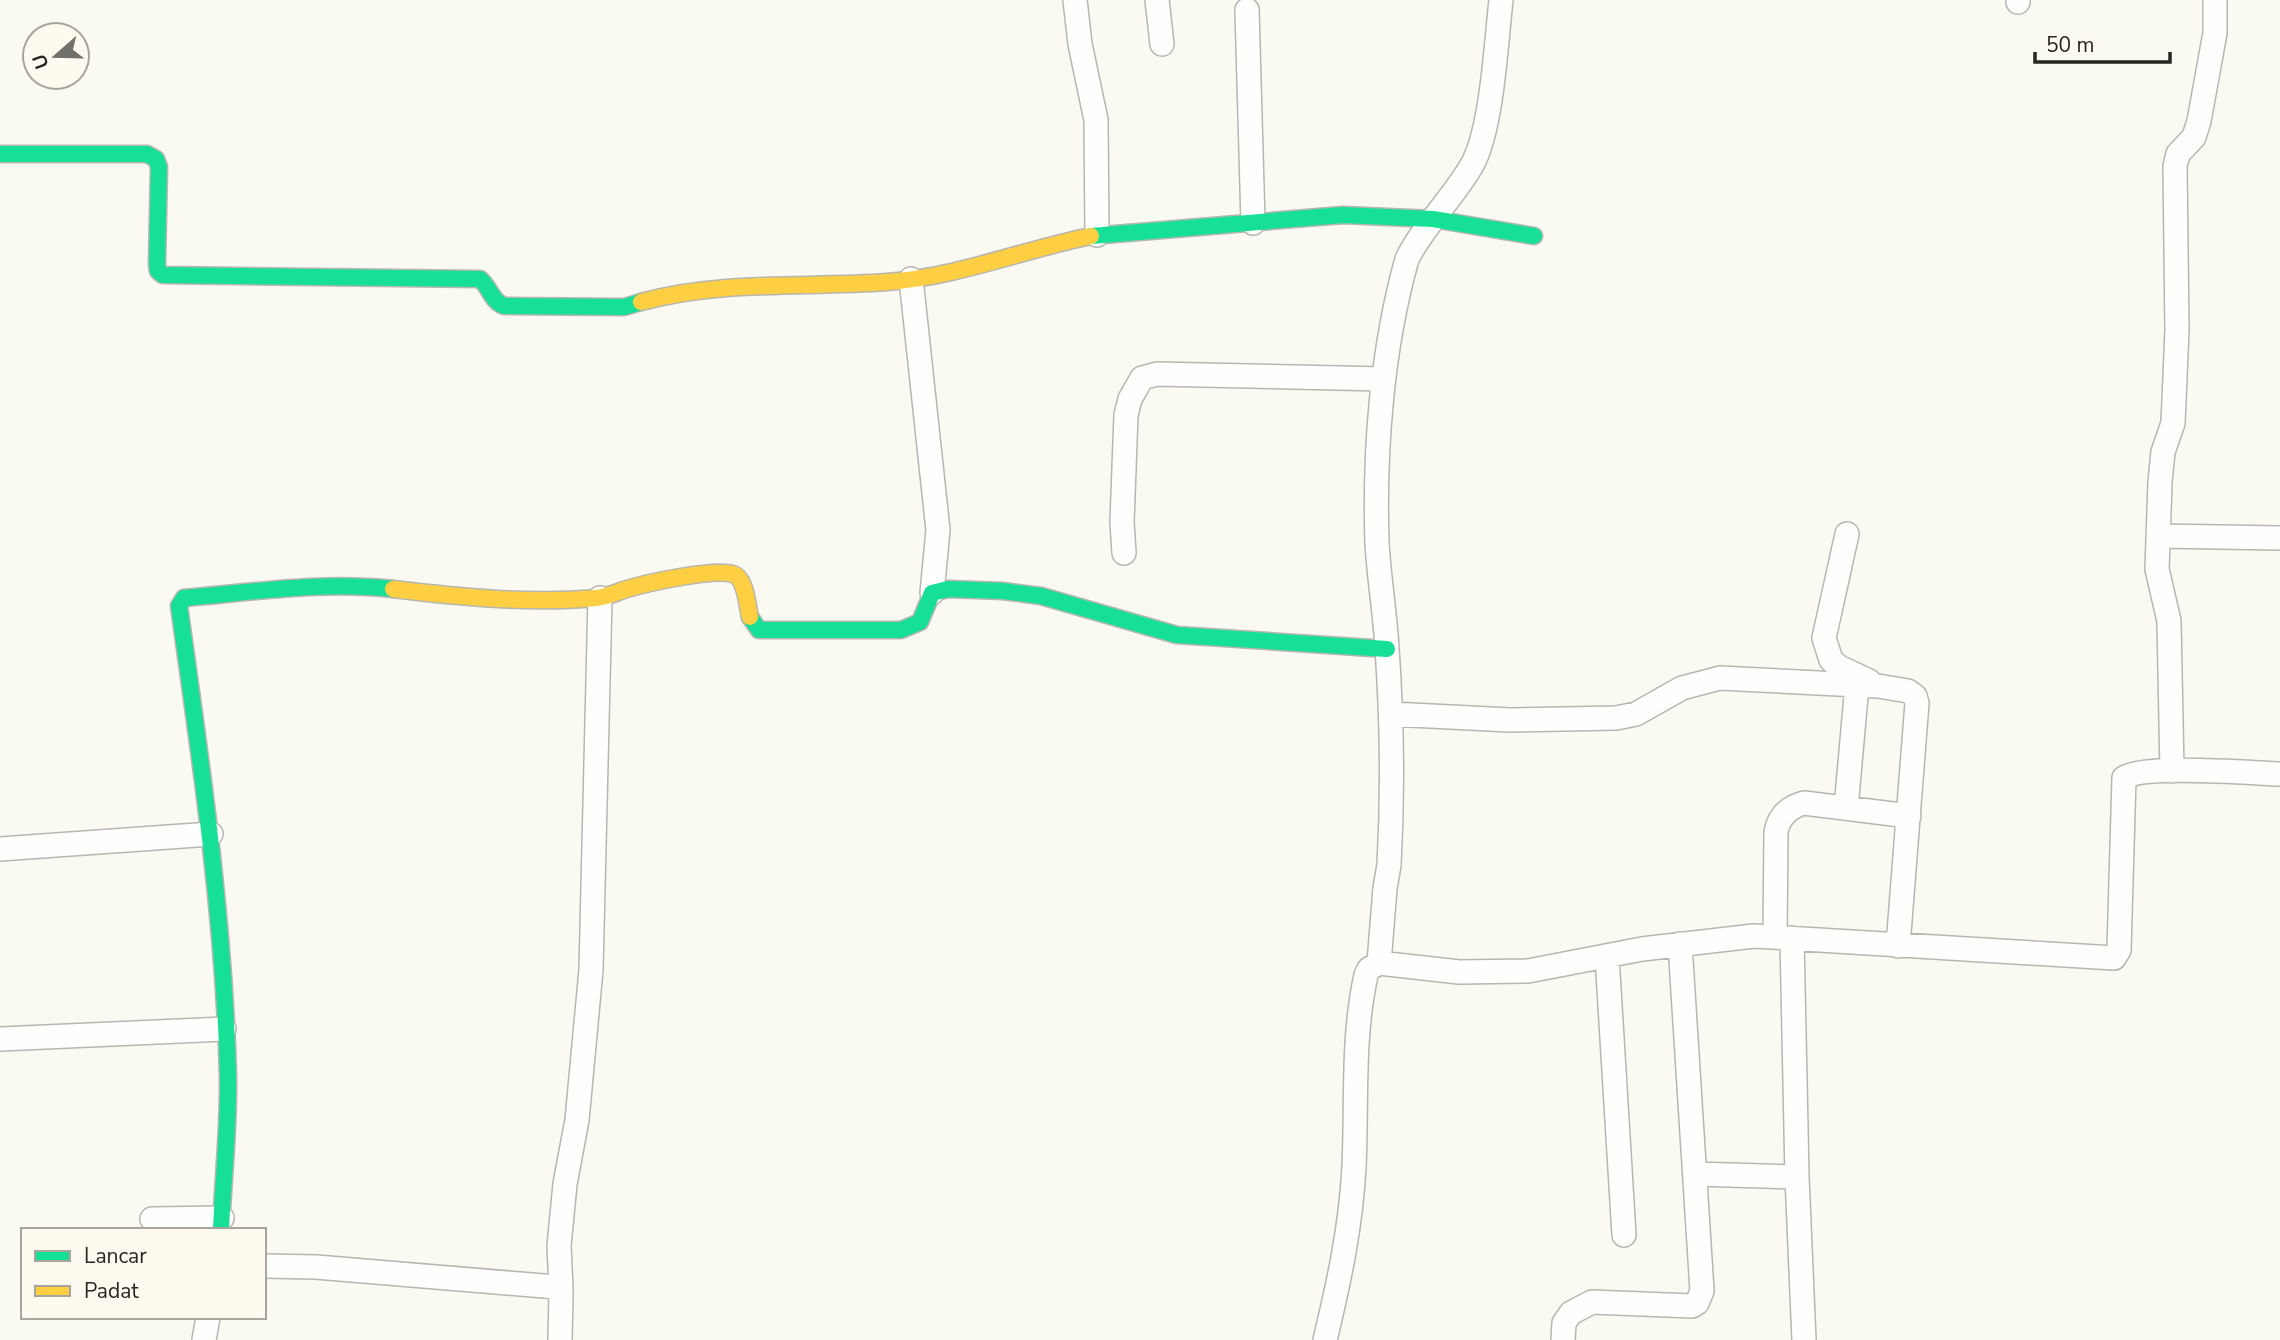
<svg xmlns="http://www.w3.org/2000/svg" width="2280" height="1340" font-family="'Nunito Sans',sans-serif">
<rect width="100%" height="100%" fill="#faf9f2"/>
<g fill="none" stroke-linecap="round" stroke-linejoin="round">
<g stroke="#b7b6b1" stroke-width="26">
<path id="street" d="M 1075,0 L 1080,44 L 1096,120 L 1097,235
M 1157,0 L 1162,44
M 2018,2 L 2018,0
M 1247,10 L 1253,223
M 911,279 L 938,530 L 932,593
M 1847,534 L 1824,638 L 1831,660 L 1839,667 L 1869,681
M 2158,536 L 2280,538
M 1124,553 L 1122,522 L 1126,415 L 1130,399 L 1142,378 L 1157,374 L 1383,379
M 1391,714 L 1510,720 L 1616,718 L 1636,714 L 1682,688 L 1720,678 L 1878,686 L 1908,691 L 1915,696 L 1917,703 L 1898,946
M 2172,771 L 2169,621 L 2157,569 L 2160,482 L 2163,452 L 2173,423 L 2177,330 L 2175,166 L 2178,154 L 2194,137 L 2199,121 L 2215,33 L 2215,0
M 1846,808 L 1857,685
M 0,849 L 211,834
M 1775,937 L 1776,832 C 1779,816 1789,807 1804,803 L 1909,816
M 1792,938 L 1797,1177 L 1804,1340
M 1607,956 L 1624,1235
M 1379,963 L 1459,972 L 1528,971 L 1642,949 L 1754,936 L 2114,958 L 2119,950 L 2124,778 C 2143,764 2251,773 2280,774
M 0,1039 L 224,1029
M 1695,1174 L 1797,1177
M 152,1219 L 222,1218
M 264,1266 L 316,1267 L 556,1287 L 561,1288 L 561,1294 L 560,1340
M 561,1288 L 559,1246 L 565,1184 L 577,1120 L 591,970 L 600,598
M 204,1340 L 208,1317
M 1325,1340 C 1339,1282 1351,1226 1354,1167 C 1357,1102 1352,1039 1366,975 L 1369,969 L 1379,963 L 1385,888 L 1389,865 C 1393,793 1392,720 1387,648 C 1385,613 1379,578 1377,543 C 1374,450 1382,348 1407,259 C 1424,225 1453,198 1472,165 C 1492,129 1496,44 1501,0
M 1563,1340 L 1564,1323 L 1571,1313 L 1592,1302 L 1692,1306 L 1697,1303 L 1702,1291 L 1680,944"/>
</g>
<g stroke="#b7b6b1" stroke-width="19">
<path id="fast" d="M 0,154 L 147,154 L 156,159 L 159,167 L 157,264 L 158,271 L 163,275 L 480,279 C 490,287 491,301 504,306 L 624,307 L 641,302
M 1091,236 L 1343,215 L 1433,219 L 1534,236
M 750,617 L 759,630 L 901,630 L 920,622 L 932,593 L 948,589 L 1003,591 L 1041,596 L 1177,635 L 1387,649
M 221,1230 C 223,1179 229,1127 228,1076 C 224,918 201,762 179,606 L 184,598 C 254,592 323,581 393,589"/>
</g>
<g stroke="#b7b6b1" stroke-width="19">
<path id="slow" d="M 641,302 C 721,280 804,288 887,282 C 957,277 1022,250 1091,236
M 393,589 C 460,597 528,604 596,598 C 607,597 617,592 627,589 C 647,583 714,568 733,574 C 746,578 747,605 750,617"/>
</g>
<use href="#street" stroke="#fefefd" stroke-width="23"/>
<use href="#fast" stroke="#16e098" stroke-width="16"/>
<use href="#slow" stroke="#ffcf43" stroke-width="16"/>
</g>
<rect x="21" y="1228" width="245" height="91" fill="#fefaef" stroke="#a8a59d" stroke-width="2"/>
<rect x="35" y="1251" width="35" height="10" fill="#16e098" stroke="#a8a59d" stroke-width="2"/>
<text x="84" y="1263" font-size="21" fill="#282621">Lancar</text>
<rect x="35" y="1286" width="35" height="10" fill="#ffcf43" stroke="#a8a59d" stroke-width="2"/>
<text x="84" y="1298" font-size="21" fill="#282621">Padat</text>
<g transform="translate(56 56) rotate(250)"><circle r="33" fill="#fefaef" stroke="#a8a59d" stroke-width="2"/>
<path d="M0-5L12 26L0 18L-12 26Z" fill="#72706a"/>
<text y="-10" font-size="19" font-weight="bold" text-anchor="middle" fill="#282621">U</text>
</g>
<path d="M2035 52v10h135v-10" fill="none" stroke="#282621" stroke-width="3.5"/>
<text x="2046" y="52" font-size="21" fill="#282621" stroke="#fefaef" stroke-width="5" paint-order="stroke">50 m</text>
</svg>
